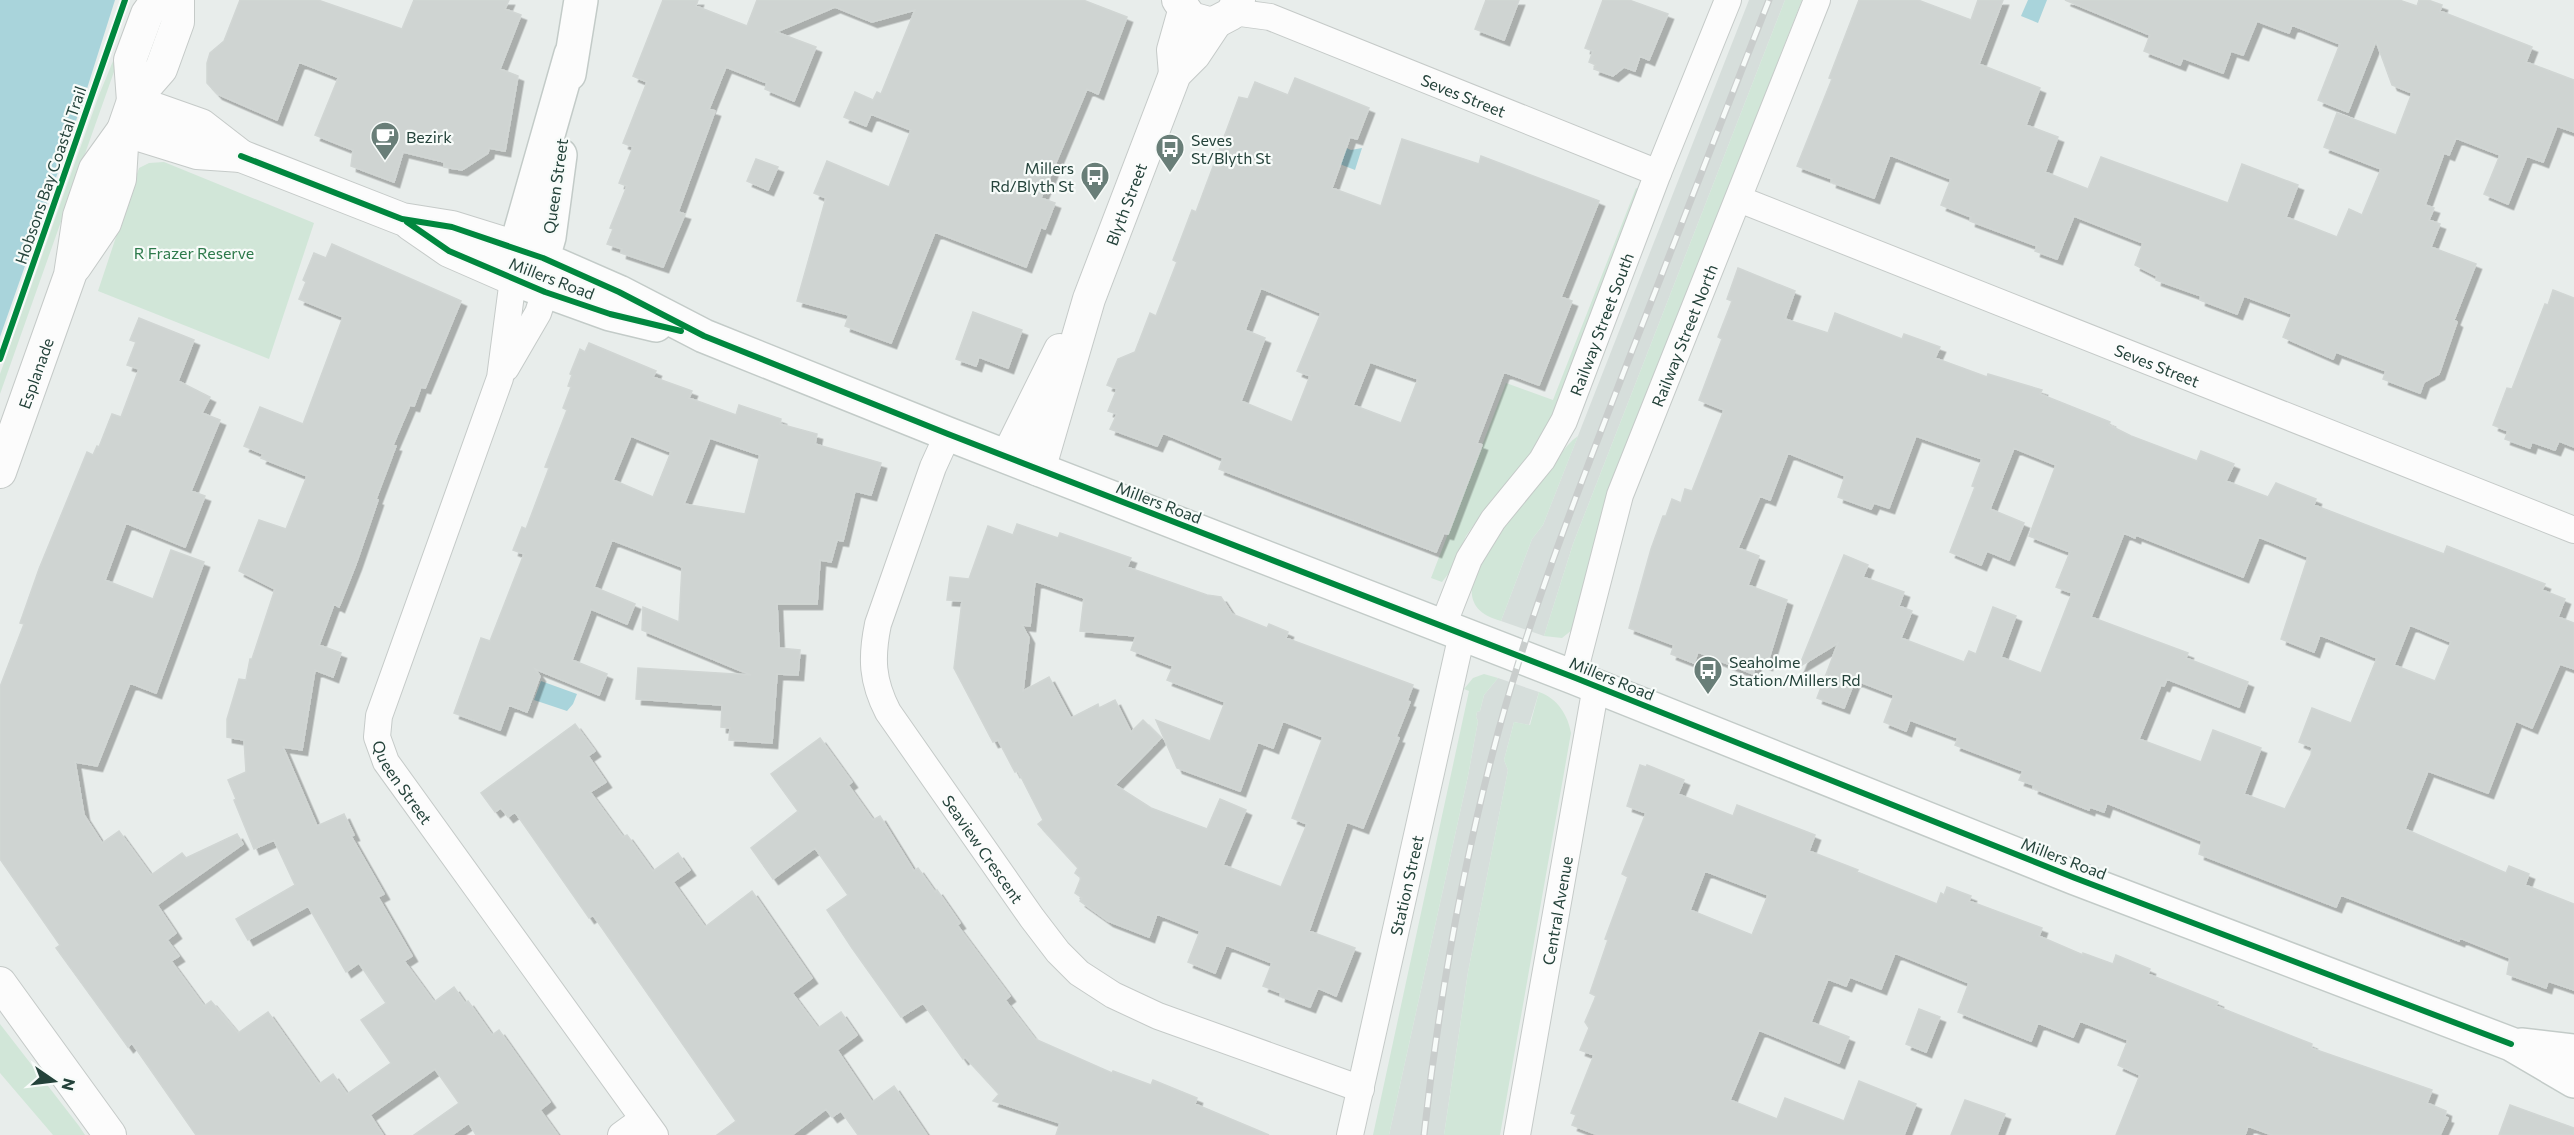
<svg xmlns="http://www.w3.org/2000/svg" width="2574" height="1135" font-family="Commissioner,sans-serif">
<defs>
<filter id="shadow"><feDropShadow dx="5.5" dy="5.5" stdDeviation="0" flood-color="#0004"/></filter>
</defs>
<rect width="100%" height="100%" fill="#e8edeb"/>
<path fill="#d6dedb" d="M 1749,0 L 1785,0 L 1573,544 L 1544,636 L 1501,621 L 1532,539 L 1543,525 Z
M 1498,678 L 1539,692 L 1529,725 L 1514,722 L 1504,760 L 1508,770 L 1468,972 L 1444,1135 L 1389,1135 L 1468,776 L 1478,721 L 1476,717 L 1477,712 L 1480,711 L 1484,695 Z"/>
<path fill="#d1e6d8" d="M 1785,0 L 1802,0 L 1604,505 L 1572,630 L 1562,638 L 1544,636 L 1573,544 Z
M 125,32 L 127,35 L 0,394 L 0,374 L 99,95 Z
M 164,162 L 314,223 L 269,359 L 98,291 L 139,168 L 149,163 Z
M 1636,188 L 1638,189 L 1639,205 L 1546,435 L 1512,481 L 1493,498 L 1466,536 L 1452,569 L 1442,582 L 1431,578 L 1506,383 L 1553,400 Z
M 1578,436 L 1543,525 L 1532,539 L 1501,621 C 1426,602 1516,513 1538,486 C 1550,471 1564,445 1578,436 Z
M 1484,674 L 1498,678 L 1484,695 L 1480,711 L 1477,712 L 1476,717 L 1478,721 L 1468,776 L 1389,1135 L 1373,1135 L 1469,691 L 1464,689 L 1473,678 Z
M 1539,692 C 1557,698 1568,715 1571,733 L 1500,1135 L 1444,1135 L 1468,972 L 1508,770 L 1504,760 L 1514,722 L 1530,725 Z
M 0,1024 L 79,1126 L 85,1135 L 53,1135 L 0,1073 Z"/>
<path fill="#a9d4db" d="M 0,0 L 115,0 L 84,98 L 0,337 Z
M 2028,0 L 2047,0 L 2038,23 L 2021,16 Z
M 1326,139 L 1351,150 L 1362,148 L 1355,170 L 1319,156 Z
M 541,681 L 577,694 L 573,704 L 567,711 L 534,700 Z"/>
<path fill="#cfd4d2" stroke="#d1d6d4" stroke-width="1.5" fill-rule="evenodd" filter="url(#shadow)" d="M 240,0 L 318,0 L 402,29 L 414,0 L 509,0 L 505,9 L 521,15 L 500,69 L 518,76 L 505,151 L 489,148 L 488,153 L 462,170 L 444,167 L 444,162 L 403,152 L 394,182 L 351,166 L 353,150 L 315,135 L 339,76 L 337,77 L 299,62 L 277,120 L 217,94 L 207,83 L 207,63 L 210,53 L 224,41 Z
M 663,0 L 698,0 L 696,6 L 747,26 L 757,0 L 1083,0 L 1127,17 L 1098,94 L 1087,89 L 1041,198 L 1055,203 L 1045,229 L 1041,227 L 1026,267 L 935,232 L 891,343 L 845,326 L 849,315 L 797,301 L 826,198 L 814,193 L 827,161 L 889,187 L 911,130 L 871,114 L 866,126 L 844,117 L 855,92 L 873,100 L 877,92 L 881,94 L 915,10 L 872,22 L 835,7 L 776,32 L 816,47 L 794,101 L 765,89 L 767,83 L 726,67 L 709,109 L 715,111 L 678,212 L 685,214 L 663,267 L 621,253 L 622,249 L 607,244 L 613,229 L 610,228 L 627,186 L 619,183 L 633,147 L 623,143 L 647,82 L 633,76 Z
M 1486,0 L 1519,0 L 1504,40 L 1475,29 Z
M 1603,0 L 1629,0 L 1668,14 L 1649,60 L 1640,56 L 1635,71 L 1624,67 L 1613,76 L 1594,69 L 1596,65 L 1589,62 L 1593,51 L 1585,48 Z
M 1859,0 L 1918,0 L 1971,20 L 1978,0 L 2003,0 L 1979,64 L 2040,88 L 2026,125 L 2058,137 L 2045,172 L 2088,189 L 2101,157 L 2228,203 L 2242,164 L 2298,185 L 2286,217 L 2337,237 L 2349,209 L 2362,215 L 2381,169 L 2324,147 L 2337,113 L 2396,135 L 2412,93 L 2392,85 L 2376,41 L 2348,112 L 2318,100 L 2340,44 L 2292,25 L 2289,33 L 2257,21 L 2243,55 L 2231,51 L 2223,73 L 2183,58 L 2180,65 L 2144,51 L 2150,35 L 2065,0 L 2399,0 L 2417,6 L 2419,0 L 2428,0 L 2442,5 L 2440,11 L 2532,47 L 2526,62 L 2574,80 L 2574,132 L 2557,126 L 2543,162 L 2527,156 L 2508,204 L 2484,194 L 2500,155 L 2456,138 L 2449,155 L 2444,153 L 2425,205 L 2434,208 L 2429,220 L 2440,224 L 2431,247 L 2476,264 L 2454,320 L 2457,322 L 2439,374 L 2424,382 L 2420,393 L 2383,379 L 2386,371 L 2336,352 L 2333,359 L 2283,337 L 2292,314 L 2244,296 L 2237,314 L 2200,300 L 2201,296 L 2156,280 L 2157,276 L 2135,265 L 2143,243 L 2074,216 L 2057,259 L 2035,251 L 2037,246 L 1970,221 L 1971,217 L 1941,205 L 1951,179 L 1890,155 L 1874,198 L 1831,182 L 1832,179 L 1797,166 L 1832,79 L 1829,78 Z
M 1295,78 L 1369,108 L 1357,139 L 1350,137 L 1332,188 L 1381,206 L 1402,139 L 1479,164 L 1481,156 L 1599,201 L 1561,297 L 1572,301 L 1539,385 L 1504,372 L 1477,443 L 1482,445 L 1448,534 L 1444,533 L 1436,552 L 1219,469 L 1223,458 L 1163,433 L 1157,446 L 1110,429 L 1117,414 L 1108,411 L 1117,389 L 1107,385 L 1118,359 L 1135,352 L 1150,313 L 1156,316 L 1177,262 L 1173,260 L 1192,210 L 1196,212 L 1239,97 L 1248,99 L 1255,82 L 1288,95 ZM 1261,288 L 1321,313 L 1297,371 L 1310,376 L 1292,422 L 1241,401 L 1265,338 L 1245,330 ZM 1370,362 L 1418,379 L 1401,423 L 1353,405 Z
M 756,159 L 778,167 L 768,190 L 747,181 Z
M 332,244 L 461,301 L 425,388 L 421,387 L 414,406 L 410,405 L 393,445 L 396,446 L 376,499 L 378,500 L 356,564 L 339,607 L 334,604 L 319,645 L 341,653 L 333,677 L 315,670 L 302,750 L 283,747 L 317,826 L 344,814 L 354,835 L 351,836 L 384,894 L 378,897 L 412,956 L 404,961 L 434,1002 L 454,987 L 465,1003 L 468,1001 L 492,1035 L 499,1030 L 550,1102 L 540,1110 L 558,1135 L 476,1135 L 469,1123 L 452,1135 L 414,1135 L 459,1103 L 435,1069 L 370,1115 L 383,1135 L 196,1135 L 132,1043 L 128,1047 L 56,948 L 60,945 L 0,859 L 0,687 L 24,624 L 20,623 L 39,569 L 87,452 L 93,455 L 97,446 L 99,447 L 112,414 L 121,417 L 139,369 L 127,365 L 136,342 L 130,340 L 139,318 L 194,340 L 178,381 L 210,397 L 202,413 L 220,420 L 191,491 L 205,496 L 185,547 L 126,523 L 105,580 L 153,599 L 171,550 L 204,562 L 156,693 L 130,683 L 97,766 L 75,762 L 84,815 L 102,843 L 119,831 L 151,875 L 182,853 L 186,858 L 237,834 L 243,844 L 157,905 L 176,933 L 167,940 L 179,956 L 171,961 L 204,1006 L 211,1001 L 238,1033 L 268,1012 L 319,1084 L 333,1074 L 347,1094 L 391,1063 L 361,1020 L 386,1003 L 359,963 L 346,972 L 308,906 L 248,940 L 236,919 L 295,885 L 274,840 L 254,849 L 234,800 L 236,799 L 228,780 L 246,772 L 244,740 L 227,737 L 227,719 L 239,679 L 246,680 L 250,659 L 252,659 L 275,589 L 239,571 L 259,520 L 286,529 L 307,476 L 261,458 L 263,454 L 244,446 L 260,407 L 303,424 L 343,317 L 299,299 L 306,282 L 303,280 L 314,253 L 326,258 Z
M 1738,268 L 1795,291 L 1785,319 L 1828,333 L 1835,313 L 1902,339 L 1904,334 L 1940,347 L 1935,358 L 1987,377 L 1988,374 L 2042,390 L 2040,394 L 2110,422 L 2109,425 L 2131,436 L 2197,461 L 2201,451 L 2234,464 L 2226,481 L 2268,497 L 2276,483 L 2316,499 L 2314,505 L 2382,531 L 2444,554 L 2447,546 L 2517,573 L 2545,584 L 2542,590 L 2565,599 L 2558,617 L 2574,623 L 2574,669 L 2560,664 L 2532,728 L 2516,721 L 2488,793 L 2428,771 L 2405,829 L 2506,873 L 2509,866 L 2529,874 L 2525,885 L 2574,904 L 2574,990 L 2548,981 L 2546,988 L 2507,974 L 2510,958 L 2460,938 L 2459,941 L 2341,895 L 2336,907 L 2199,854 L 2202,841 L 2107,803 L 2104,812 L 2090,807 L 2089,810 L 2033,788 L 2034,785 L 2019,780 L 2023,771 L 1955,745 L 1958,738 L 1910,720 L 1906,731 L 1884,722 L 1894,695 L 1855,680 L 1844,708 L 1817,698 L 1838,643 L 1799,667 L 1844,555 L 1868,565 L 1863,577 L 1904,592 L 1899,606 L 1912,611 L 1901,638 L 1964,662 L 1969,651 L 1976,654 L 1993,607 L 2016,616 L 2001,657 L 2041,673 L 2072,593 L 2056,587 L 2070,552 L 2029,536 L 2056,465 L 2014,448 L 1990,509 L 2024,523 L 2009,560 L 1987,551 L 1981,565 L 1950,552 L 1975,487 L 1972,486 L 1982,459 L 1916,436 L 1889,508 L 1874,503 L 1871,509 L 1838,497 L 1845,476 L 1788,453 L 1770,500 L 1760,496 L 1738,548 L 1759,556 L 1748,585 L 1787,600 L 1767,665 L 1757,661 L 1753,674 L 1698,652 L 1694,663 L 1671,654 L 1674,645 L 1629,628 L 1651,549 L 1663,516 L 1666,516 L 1672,499 L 1681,503 L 1685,489 L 1692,491 L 1724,410 L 1699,400 L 1722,339 L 1718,337 L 1732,301 L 1727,299 ZM 2124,533 L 2135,538 L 2136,535 L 2243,577 L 2259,537 L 2308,557 L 2281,639 L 2314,652 L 2320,635 L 2377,658 L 2351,723 L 2312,708 L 2299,742 L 2312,747 L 2311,755 L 2285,809 L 2244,794 L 2261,748 L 2213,730 L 2201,762 L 2139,739 L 2161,685 L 2164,686 L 2167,679 L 2239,707 L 2248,682 L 2186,658 L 2188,653 L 2091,617 ZM 2410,625 L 2451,642 L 2435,681 L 2394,665 Z
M 2553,290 L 2574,298 L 2574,447 L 2559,441 L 2555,450 L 2532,442 L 2530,448 L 2505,439 L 2508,431 L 2493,425 L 2507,388 L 2512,389 L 2545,304 L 2548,305 Z
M 973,312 L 1022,330 L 1008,368 L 979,357 L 976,366 L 956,359 Z
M 589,343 L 656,371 L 653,377 L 692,391 L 689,398 L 736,415 L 739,405 L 781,419 L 780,424 L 817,434 L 815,444 L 881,463 L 871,495 L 855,491 L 843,541 L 837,540 L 831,562 L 820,560 L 817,604 L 777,604 L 779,648 L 800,650 L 798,675 L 777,674 L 772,743 L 729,740 L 730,728 L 721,727 L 722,705 L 636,699 L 638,668 L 751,675 L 642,630 L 643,607 L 679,622 L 682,567 L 612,540 L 594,587 L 635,604 L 627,624 L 591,609 L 572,660 L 607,674 L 599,695 L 535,669 L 540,676 L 527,712 L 509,705 L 500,730 L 454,713 L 481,638 L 490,641 L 524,554 L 513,550 L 522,527 L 526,529 L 549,468 L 545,467 L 567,410 L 563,408 L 571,387 L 568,386 L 572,375 L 570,374 L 580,349 L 585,352 ZM 631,436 L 671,452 L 653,497 L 613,480 ZM 710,438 L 760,455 L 745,514 L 684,504 Z
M 1017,524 L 1058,538 L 1060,533 L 1131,558 L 1127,567 L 1207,595 L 1221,597 L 1232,614 L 1267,628 L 1269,624 L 1288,632 L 1286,638 L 1413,685 L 1407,701 L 1410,702 L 1396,737 L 1399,738 L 1363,828 L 1347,822 L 1309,931 L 1355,948 L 1336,996 L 1318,988 L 1310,1007 L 1280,996 L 1281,993 L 1263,986 L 1272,963 L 1226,945 L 1215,973 L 1188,962 L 1200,931 L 1157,914 L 1149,937 L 1108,921 L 1080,901 L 1082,898 L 1075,893 L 1081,878 L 1075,873 L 1078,868 L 1038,824 L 1043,820 L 1018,771 L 1015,772 L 998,740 L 993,742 L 954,668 L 962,601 L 947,600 L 950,577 L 969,579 L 988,526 L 1013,535 ZM 1035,581 L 1084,598 L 1080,631 L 1136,636 L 1131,650 L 1173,666 L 1167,680 L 1225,702 L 1210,741 L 1156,720 L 1177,768 L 1240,791 L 1258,742 L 1273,748 L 1283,721 L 1323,737 L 1292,818 L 1307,824 L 1281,887 L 1223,865 L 1246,810 L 1220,799 L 1207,829 L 1151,808 L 1115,785 L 1161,738 L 1143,720 L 1131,732 L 1115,700 L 1099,708 L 1098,704 L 1071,718 L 1049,677 L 1023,691 L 1029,638 L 1022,625 L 1030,626 Z
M 575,724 L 595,751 L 588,756 L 606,782 L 590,792 L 623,837 L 627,835 L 653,871 L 678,853 L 690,870 L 673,882 L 705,927 L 752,891 L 812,978 L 792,993 L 818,1028 L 841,1012 L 857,1035 L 837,1050 L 872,1102 L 894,1086 L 927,1135 L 858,1135 L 841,1111 L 832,1117 L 826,1109 L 792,1135 L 717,1135 L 736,1121 L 593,915 L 589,918 L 515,812 L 508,817 L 501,808 L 495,812 L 481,793 Z
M 820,738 L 852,782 L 848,785 L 873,820 L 880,816 L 914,871 L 918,868 L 935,892 L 937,890 L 960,923 L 957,925 L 1010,996 L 1005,1000 L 1035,1039 L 1112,1073 L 1113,1071 L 1151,1085 L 1153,1080 L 1197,1098 L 1195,1104 L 1269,1135 L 1056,1135 L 1060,1123 L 993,1101 L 999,1094 L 965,1057 L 963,1059 L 923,1003 L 901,1017 L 852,948 L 827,910 L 848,895 L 815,848 L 773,879 L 751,848 L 798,811 L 771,774 Z
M 1640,765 L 1646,767 L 1647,765 L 1684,780 L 1678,794 L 1733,816 L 1737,805 L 1815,835 L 1809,851 L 1858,870 L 1857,872 L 1937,904 L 1941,893 L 1944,895 L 1947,887 L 1971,896 L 1969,901 L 2042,928 L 2039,936 L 2083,955 L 2083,953 L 2113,964 L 2116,955 L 2150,969 L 2148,974 L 2218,1002 L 2216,1006 L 2312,1044 L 2311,1048 L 2432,1090 L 2427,1103 L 2446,1111 L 2445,1117 L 2448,1118 L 2440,1135 L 2272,1135 L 2248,1126 L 2245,1135 L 2116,1135 L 2140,1075 L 2118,1065 L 2128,1040 L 2080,1021 L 2073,1037 L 2038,1023 L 2031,1041 L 1958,1012 L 1969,983 L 1895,953 L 1881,989 L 1850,977 L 1846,986 L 1828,979 L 1811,1022 L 1849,1037 L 1839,1063 L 1759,1030 L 1730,1100 L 1777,1119 L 1785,1098 L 1844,1121 L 1859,1081 L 1916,1104 L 1904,1135 L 1598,1135 L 1572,1125 L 1576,1115 L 1571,1113 L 1594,1055 L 1580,1050 L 1589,1028 L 1585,1022 L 1596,996 L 1590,993 L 1608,940 L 1605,939 L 1628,877 L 1622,874 L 1646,813 L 1627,806 ZM 1705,871 L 1768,895 L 1752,935 L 1690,910 Z
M 1919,1009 L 1940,1017 L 1926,1052 L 1906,1044 Z
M 1965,1100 L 2005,1114 L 1997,1135 L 1951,1135 Z
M 2510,1105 L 2574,1128 L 2574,1135 L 2499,1135 Z"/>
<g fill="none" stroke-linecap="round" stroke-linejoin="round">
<g stroke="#c5cac8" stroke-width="28">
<g id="minor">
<path id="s1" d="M 1233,12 L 1270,17 L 1658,173"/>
<path id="s2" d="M 1739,199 L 2574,530"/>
<path id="s3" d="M 513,279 L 500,378 L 379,716 L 377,737 L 386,762 L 655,1135"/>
<path d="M 506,368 L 538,313 L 545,292"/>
<path id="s4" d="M 948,434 L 933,467 L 878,624 C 871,658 872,681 888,712 L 1032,918 L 1058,952 L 1079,973 L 1113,995 L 1158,1016 L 1361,1089"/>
<path id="s5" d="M 1442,628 L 1469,559 L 1493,520 L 1542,460 L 1564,421 L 1658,173 L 1728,0"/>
<path id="s6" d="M 1573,677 L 1620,495 L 1817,0"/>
<path d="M 621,1135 L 643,1119"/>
<path id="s7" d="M 1350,1135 L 1462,634"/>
<path id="s8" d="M 1517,1135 L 1596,686"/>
</g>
</g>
<g stroke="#c5cac8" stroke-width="34">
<g id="tertiary">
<path d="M 1178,0 L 1191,18 L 1212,24 L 1231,14 L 1239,0"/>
<path d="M 1175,74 L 1173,50 L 1184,11"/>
<path d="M 133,101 L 201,125 L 241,156 L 402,219 L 452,227 L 516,247"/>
<path d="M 133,101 L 130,60 L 147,14 L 157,0"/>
<path d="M 123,130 L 197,153 L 241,156"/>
<path d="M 410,224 L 449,251 L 513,279"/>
<path d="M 75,267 L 105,223 L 120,179 L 123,130"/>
<path d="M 1007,457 L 1060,350"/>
<path id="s9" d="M 1039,470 L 1089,299 L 1175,74 L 1194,55 L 1216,22"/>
<path id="s10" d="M 0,472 L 70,275 L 79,216 L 95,169 L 123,130 L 133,101 L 161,69 L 178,22 L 178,0"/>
<path d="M 0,983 L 110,1135"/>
</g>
</g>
<g stroke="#c3cbc8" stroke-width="36">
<path id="secondary" d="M 571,54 L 516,247 L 513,279 L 610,314 L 656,325
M 569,74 L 581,0
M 516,247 L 619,292 L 704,336 L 948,434 L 1573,677 L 2075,878 L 2511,1044 L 2574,1081
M 542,279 L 543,258 L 549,237 L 560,155
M 2521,1045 L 2574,1051"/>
</g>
<use href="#minor" stroke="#fcfcfc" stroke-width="26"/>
<use href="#tertiary" stroke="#fcfcfc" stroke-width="32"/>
<use href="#secondary" stroke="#fcfcfc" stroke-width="33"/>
<g stroke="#c9cdcc" stroke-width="7">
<path id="rail" d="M 1424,1135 C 1439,999 1463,862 1499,729 C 1532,608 1578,491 1623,374 C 1672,249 1720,124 1769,0"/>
</g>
<use href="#rail" stroke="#f7fbf9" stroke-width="4.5" stroke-dasharray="14" stroke-linecap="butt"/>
<g stroke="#f7fbf9" stroke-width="10">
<path id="cycleway" d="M 241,156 L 402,219 L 452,227 L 543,258 L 619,292 L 704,336 L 948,434 L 1573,677 L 2075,878 L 2511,1044
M 407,222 L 449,251 L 545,292 L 610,314 L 681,331
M 0,359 L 125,0"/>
</g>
<use href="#cycleway" stroke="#00873e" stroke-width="6"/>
</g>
<defs>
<g id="cafe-pin" transform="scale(1.5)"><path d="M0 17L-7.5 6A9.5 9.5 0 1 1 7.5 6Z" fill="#697e78" stroke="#f7fbf9"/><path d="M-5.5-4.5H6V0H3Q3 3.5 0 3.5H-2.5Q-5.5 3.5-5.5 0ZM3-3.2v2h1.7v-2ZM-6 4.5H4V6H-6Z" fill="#fff"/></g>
<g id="bus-pin" transform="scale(1.5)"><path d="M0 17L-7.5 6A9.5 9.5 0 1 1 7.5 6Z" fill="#697e78" stroke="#f7fbf9"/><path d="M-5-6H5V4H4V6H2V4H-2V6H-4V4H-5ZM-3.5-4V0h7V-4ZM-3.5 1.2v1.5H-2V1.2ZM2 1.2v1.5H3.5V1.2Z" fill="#fff"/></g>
</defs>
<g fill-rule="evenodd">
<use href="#cafe-pin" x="385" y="136"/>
<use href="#bus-pin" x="1170" y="148"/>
<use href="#bus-pin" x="1095" y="176"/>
<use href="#bus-pin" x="1708" y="670"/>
</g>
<g text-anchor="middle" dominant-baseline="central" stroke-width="4.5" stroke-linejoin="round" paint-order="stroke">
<g font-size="16" fill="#24423a" stroke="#f7fbf9">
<text stroke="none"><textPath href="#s1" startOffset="246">Seves Street</textPath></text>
<text transform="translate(50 175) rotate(-71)">Hobsons Bay Coastal Trail</text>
<text transform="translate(555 186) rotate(-82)">Queen Street</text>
<text stroke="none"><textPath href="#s9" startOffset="280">Blyth Street</textPath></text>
<text transform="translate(552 278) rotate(21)">Millers Road</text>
<text stroke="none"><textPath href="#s5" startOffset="346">Railway Street South</textPath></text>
<text stroke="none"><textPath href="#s6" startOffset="360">Railway Street North</textPath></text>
<text stroke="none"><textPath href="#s2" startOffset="450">Seves Street</textPath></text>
<text stroke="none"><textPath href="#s10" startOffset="105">Esplanade</textPath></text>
<text transform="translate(1159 502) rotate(21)">Millers Road</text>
<text transform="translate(1612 678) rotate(22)">Millers Road</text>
<text stroke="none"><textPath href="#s3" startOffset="532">Queen Street</textPath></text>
<text stroke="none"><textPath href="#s4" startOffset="460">Seaview Crescent</textPath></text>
<text transform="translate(2064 858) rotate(21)">Millers Road</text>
<text stroke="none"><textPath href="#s7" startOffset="256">Station Street</textPath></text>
<text stroke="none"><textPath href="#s8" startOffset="228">Central Avenue</textPath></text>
</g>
<g font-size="16" fill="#24423a" stroke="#f7fbf9" text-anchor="start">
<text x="406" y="136">Bezirk</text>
<text x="1191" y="139">Seves<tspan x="1191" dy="18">St/Blyth St</tspan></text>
<text x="1074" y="167" text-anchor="end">Millers<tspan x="1074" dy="18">Rd/Blyth St</tspan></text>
<text x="1729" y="661">Seaholme<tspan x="1729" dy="18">Station/Millers Rd</tspan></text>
</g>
<g font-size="16" fill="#2d7a4b" stroke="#f7fbf9">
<text x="194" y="252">R Frazer Reserve</text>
</g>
</g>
<g transform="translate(54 1081) rotate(104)" stroke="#f7fbf9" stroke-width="4.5" paint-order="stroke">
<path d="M0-4.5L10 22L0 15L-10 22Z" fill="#24423a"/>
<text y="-9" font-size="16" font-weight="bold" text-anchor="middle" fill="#24423a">N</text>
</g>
</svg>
